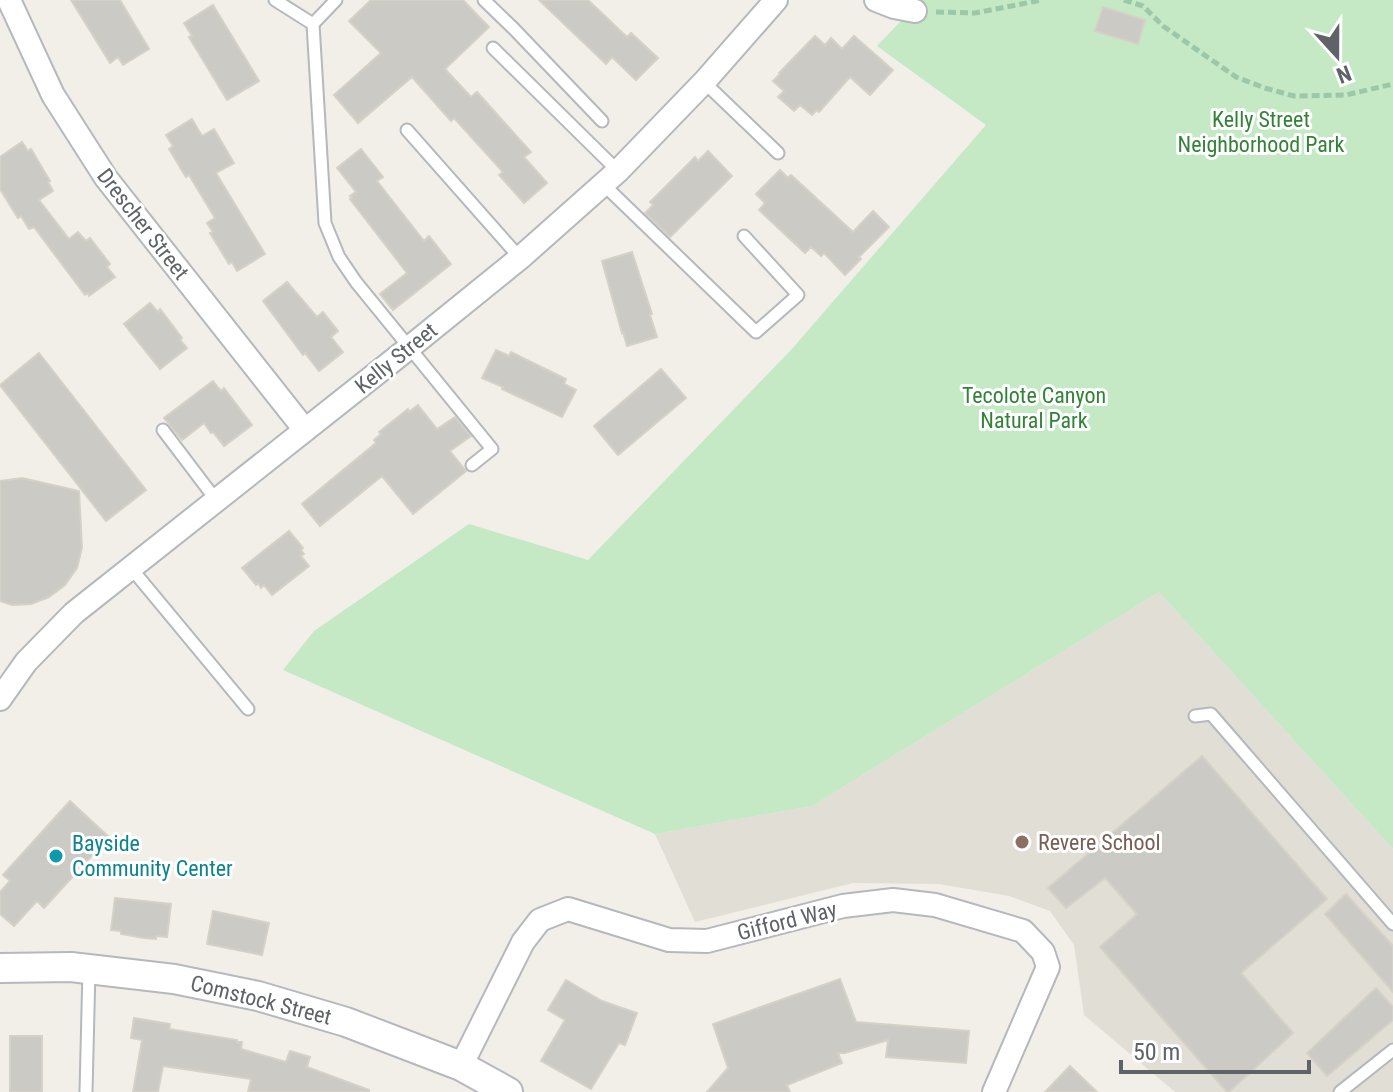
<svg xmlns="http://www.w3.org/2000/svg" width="1393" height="1092" font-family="'Roboto Condensed',sans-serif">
<rect width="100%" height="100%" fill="#f1efe8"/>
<path fill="#e1ded6" d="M 1159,592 L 1393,849 L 1393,1092 L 1175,1092 L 1084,1015 L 1074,945 L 1050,911 L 1009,896 L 939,884 L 853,883 L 695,922 L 655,834 L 812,806 Z"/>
<path fill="#c5e8c5" d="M 921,0 L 1393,0 L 1393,849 L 1159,592 L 812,806 L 655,834 L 283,670 L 314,631 L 469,524 L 588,560 L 791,350 L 986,125 L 877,46 Z"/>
<path fill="#cccac5" stroke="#d6d1c6" stroke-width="2" d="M 71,0 L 120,0 L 149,49 L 123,65 L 118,57 L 110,63 Z
M 371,0 L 463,0 L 489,27 L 445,69 L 471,97 L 477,92 L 531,152 L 524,157 L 547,183 L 524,203 L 499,175 L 503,172 L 454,118 L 451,121 L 412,77 L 358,123 L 334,95 L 381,53 L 349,21 Z
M 539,0 L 588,0 L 627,37 L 631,33 L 658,58 L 636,80 L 612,57 L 606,64 Z
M 213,5 L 259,81 L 227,100 L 189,37 L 192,36 L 184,23 Z
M 1103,7 L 1145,20 L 1138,44 L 1095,31 Z
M 815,36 L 825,45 L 831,38 L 842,49 L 854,36 L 893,70 L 870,95 L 850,77 L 819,112 L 817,110 L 812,115 L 800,105 L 794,111 L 778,97 L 784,91 L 773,81 L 780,74 L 779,73 Z
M 192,119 L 202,136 L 214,129 L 234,163 L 216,173 L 265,254 L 237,271 L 232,262 L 229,264 L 210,233 L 213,232 L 207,223 L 215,218 L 189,175 L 186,177 L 169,149 L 173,146 L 166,135 Z
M 22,142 L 28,151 L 31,149 L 50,181 L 48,182 L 53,191 L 39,200 L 69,239 L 78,232 L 86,241 L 90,238 L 110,264 L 107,267 L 115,277 L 89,296 L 88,293 L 85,295 L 34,227 L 29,229 L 21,216 L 18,218 L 0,189 L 0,157 Z
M 361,149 L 383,177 L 377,181 L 424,241 L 429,236 L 451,264 L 393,310 L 380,294 L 407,273 L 350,199 L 352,198 L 350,196 L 356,192 L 337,168 Z
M 708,151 L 732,176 L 670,237 L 645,213 L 653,205 L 650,202 L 695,157 L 698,161 Z
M 780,170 L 788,178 L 791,175 L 853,232 L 873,211 L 889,227 L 859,257 L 861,259 L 845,275 L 824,253 L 821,256 L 811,247 L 805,253 L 759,210 L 765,203 L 756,194 Z
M 632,252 L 652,314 L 650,315 L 657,337 L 627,346 L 623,332 L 622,333 L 602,261 Z
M 287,282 L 317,317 L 323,312 L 338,331 L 331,337 L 343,352 L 319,371 L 305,353 L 303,355 L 263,301 Z
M 150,303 L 158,312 L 160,309 L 182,338 L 180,340 L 187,348 L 160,369 L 124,324 Z
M 496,350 L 509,356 L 511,352 L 566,379 L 564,384 L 576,390 L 562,417 L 502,389 L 503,387 L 482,378 Z
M 39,353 L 146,490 L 106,521 L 0,385 Z
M 661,369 L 686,398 L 618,455 L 594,426 Z
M 213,381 L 221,391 L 224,388 L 252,425 L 224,446 L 213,432 L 211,433 L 204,423 L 182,440 L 164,418 Z
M 418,405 L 437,429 L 455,417 L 471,436 L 450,451 L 466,471 L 413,514 L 382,476 L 320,526 L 302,504 L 376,443 L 374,440 L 381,434 L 379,432 L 408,409 L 409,412 Z
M 22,478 L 79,491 L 82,548 L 77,568 L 65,585 L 49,597 L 31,604 L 12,605 L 0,601 L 0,481 Z
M 289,531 L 303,548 L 301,550 L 304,554 L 301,556 L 309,566 L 272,595 L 264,585 L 261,588 L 258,583 L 256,585 L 242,568 Z
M 1202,756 L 1327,899 L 1241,973 L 1293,1033 L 1229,1092 L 1227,1092 L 1100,947 L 1137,914 L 1105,878 L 1066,908 L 1048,888 Z
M 70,801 L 109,837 L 44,908 L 37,901 L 14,926 L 0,914 L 0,892 L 10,881 L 3,875 Z
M 1346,894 L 1393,946 L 1393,992 L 1325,914 Z
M 115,898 L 171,904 L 167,937 L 156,936 L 156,939 L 144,938 L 121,934 L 121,931 L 111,930 Z
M 213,911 L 269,923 L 262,955 L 207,944 Z
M 840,979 L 856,1022 L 969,1031 L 966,1063 L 886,1057 L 888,1040 L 845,1053 L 838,1053 L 842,1063 L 787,1085 L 790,1092 L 707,1092 L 728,1068 L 713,1024 Z
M 566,980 L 602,1001 L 637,1013 L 625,1045 L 619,1043 L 591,1089 L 541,1061 L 565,1020 L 548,1010 Z
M 1376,988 L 1393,1007 L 1393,1020 L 1327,1076 L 1307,1053 Z
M 134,1018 L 170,1024 L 169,1029 L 237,1040 L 237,1042 L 242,1042 L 241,1049 L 286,1062 L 290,1051 L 310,1057 L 307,1067 L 369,1090 L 369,1092 L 248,1092 L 251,1079 L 163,1066 L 158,1092 L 133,1092 L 142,1040 L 131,1038 Z
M 10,1036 L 42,1036 L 42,1092 L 10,1092 Z
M 1070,1066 L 1097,1092 L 1045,1092 Z"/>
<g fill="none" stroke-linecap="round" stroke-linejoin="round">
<g stroke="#b5b8bc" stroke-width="15">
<path id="service" d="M 275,0 L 313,24 L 336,0
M 484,0 L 514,29 L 602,121
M 313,24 L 325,223 L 339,257 L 356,282 L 492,449 L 472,465
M 493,48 L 618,171
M 704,82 L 778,153
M 407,130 L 520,258
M 603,184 L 756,332 L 798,295 L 744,236
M 163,430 L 216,500
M 131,568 L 248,709
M 1195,716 L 1211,714 L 1393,924
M 86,1092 L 89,969
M 1340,1092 L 1393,1050"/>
</g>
<g stroke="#b5b8bc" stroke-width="26">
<path id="minor" d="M 9,0 L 53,95 L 106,178 L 305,430
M 876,0 L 894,7 L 915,11
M 0,699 L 26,662 L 74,613 L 410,347 L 520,258 L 618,171 L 704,82 L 776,0
M 461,1066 L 523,942 L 540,920 L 568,909 L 669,940 L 707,941 L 843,906 L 893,900 L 935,905 L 1023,931 L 1043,952 L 1048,967 L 994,1092"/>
</g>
<g stroke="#b5b8bc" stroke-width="32">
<path id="tertiary" d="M 0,968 L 71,967 L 174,979 L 258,996 L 346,1022 L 461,1066 L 508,1092"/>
</g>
<path stroke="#9cc7a9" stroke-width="5" stroke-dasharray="8 4" stroke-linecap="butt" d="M 1124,0 L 1143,6 L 1163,26 L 1236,77 L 1265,88 L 1294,96 L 1346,95 L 1393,84
M 936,12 L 975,13 L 1042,0"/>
<use href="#service" stroke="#fff" stroke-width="11"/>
<use href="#minor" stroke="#fff" stroke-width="22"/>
<use href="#tertiary" stroke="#fff" stroke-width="28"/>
</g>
<circle fill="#8d6e63" stroke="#fff" stroke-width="3" cx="1022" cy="842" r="8"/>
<circle fill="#0f9aa8" stroke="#fff" stroke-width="3" cx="56" cy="856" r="8"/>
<g text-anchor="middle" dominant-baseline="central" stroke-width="6" stroke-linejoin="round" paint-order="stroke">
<g font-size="22" fill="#348238" stroke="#fff">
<text x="1261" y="119">Kelly Street<tspan x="1261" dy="25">Neighborhood Park</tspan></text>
<text x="1034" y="395">Tecolote Canyon<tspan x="1034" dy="25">Natural Park</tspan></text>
</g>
<g font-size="22" fill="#5f6368" stroke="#fff">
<text transform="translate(143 224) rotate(52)">Drescher Street</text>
<text transform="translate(396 358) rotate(-39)">Kelly Street</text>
<text transform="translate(787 921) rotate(-14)">Gifford Way</text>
<text transform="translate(261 1000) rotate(14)">Comstock Street</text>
</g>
<g font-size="22" fill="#785e54" stroke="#fff" text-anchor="start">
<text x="1038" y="842">Revere School</text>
</g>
<g font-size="22" fill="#0d838f" stroke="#fff" text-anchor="start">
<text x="72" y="843">Bayside<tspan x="72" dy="25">Community Center</tspan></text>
</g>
</g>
<g transform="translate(1337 56) rotate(159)" stroke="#ffffff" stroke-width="6" paint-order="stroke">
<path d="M0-6L14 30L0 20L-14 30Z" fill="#5f6368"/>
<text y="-12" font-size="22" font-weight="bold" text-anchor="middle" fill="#5f6368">N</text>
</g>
<path d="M1121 1060v12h188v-12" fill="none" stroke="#5f6368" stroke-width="4"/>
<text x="1133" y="1060" font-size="24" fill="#5f6368" stroke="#ffffff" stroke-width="6" paint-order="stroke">50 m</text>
</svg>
